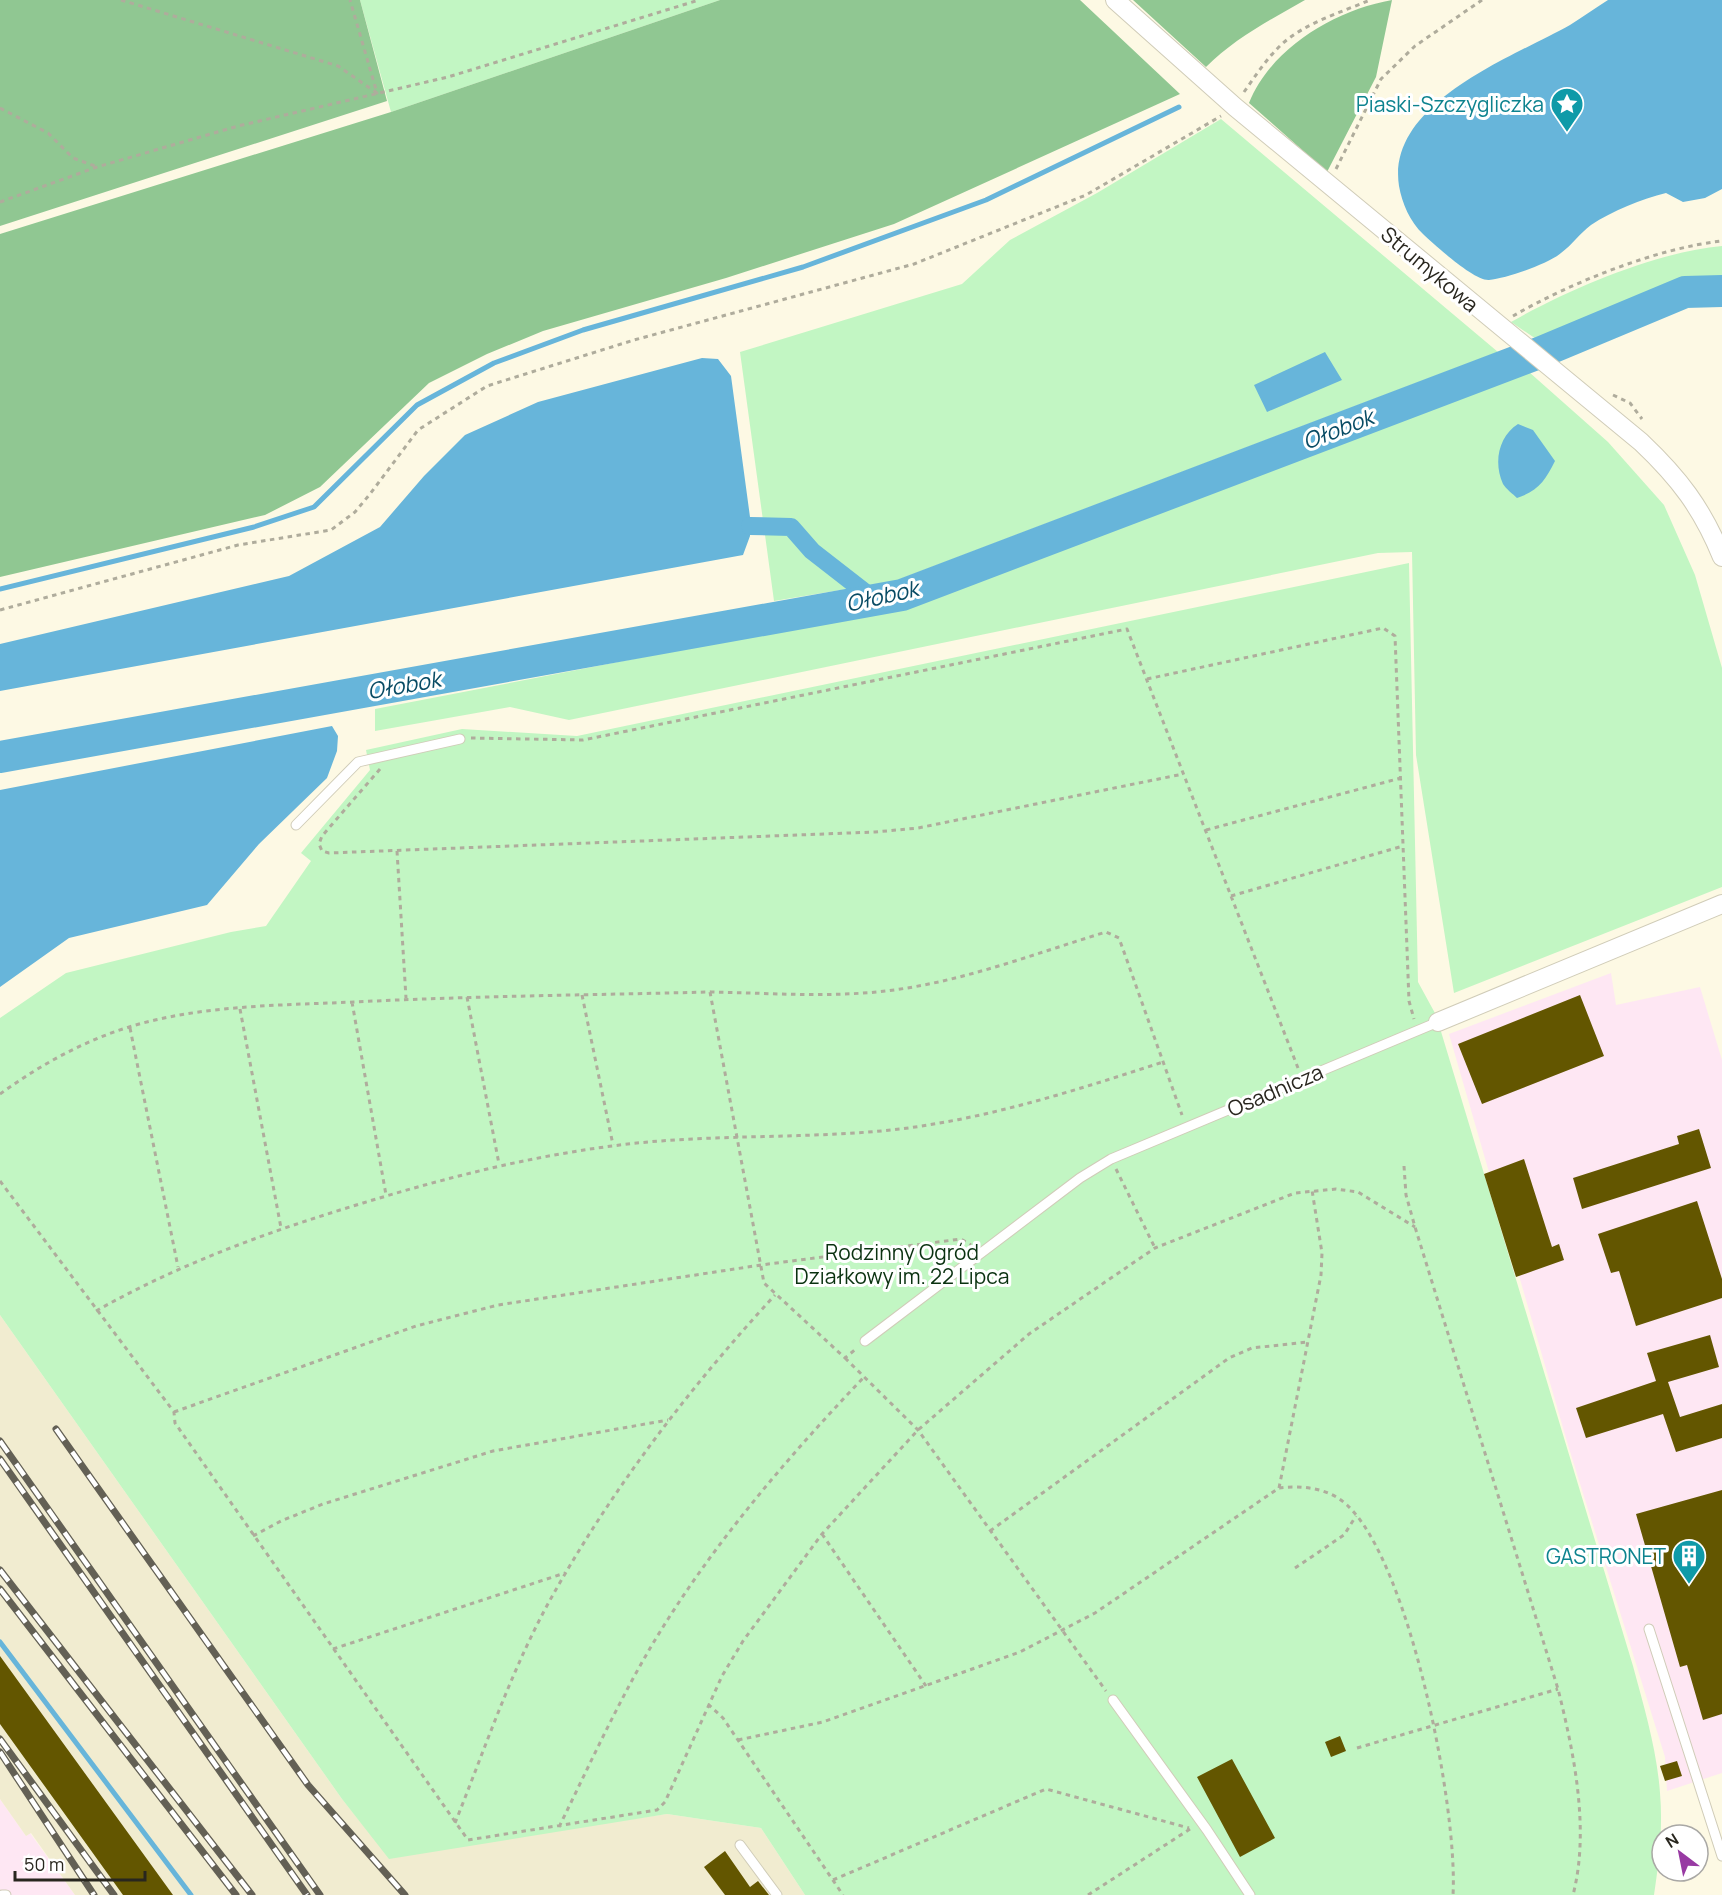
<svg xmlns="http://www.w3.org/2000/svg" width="1722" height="1895" font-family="Manrope,sans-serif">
<rect width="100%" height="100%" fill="#fdf9e4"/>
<path fill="#fee7f3" d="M 1611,973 L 1616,1005 L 1700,987 L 1722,1060 L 1722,1773 L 1667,1791 L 1665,1757 L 1568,1445 L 1449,1034 Z
M 0,1799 L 26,1836 L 30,1833 L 75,1895 L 0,1895 Z"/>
<path fill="#f1ecd0" d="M 0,1315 L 342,1799 L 387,1855 L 667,1814 L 761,1828 L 805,1895 L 75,1895 L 31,1833 L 26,1836 L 0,1799 Z"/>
<path fill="#c2f6c3" d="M 360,0 L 720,0 L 391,112 Z
M 1221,119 L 1498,352 L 895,581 L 774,601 L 740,352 L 962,284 L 1010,240 L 1097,193 Z
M 1722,246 L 1722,283 L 1681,285 L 1542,343 L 1511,322 C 1569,289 1656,252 1722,246 Z
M 1529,372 L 1608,442 L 1664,505 L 1695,575 L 1722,668 L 1722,887 L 1454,993 L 1416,755 L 1412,552 L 1378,553 L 569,720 L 510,707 L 375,731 L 375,709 L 918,604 Z
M 1409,563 L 1418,982 L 1436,1015 L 1633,1666 C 1644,1707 1657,1750 1660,1793 C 1663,1827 1659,1862 1654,1895 L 805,1895 L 761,1828 L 667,1814 L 389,1859 L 342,1799 L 0,1315 L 0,1018 L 66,973 L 231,932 L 266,926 L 311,861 L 301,853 L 370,770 L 366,750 L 462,729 L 577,736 Z"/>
<path fill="#90c792" d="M 0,0 L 360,0 L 387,101 L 0,226 Z
M 720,0 L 1080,0 L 1180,94 L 894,224 L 726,278 L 543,331 L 487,354 L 429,383 L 320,487 L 265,515 L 0,577 L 0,234 L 391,112 Z
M 1133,0 L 1305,0 C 1270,20 1234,39 1206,67 Z
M 1392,0 L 1376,77 L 1327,172 L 1249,103 C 1271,48 1335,10 1392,0 Z"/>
<path fill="#67b5da" d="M 1608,0 L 1722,0 L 1722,189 L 1705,198 L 1683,202 L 1666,193 C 1642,199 1612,211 1591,225 C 1580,233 1572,245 1561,253 C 1548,264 1507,278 1489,280 C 1474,281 1435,245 1423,234 C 1410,222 1402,203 1399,186 C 1386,103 1513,57 1570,25 C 1583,17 1595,8 1608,0 Z
M 1325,352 L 1342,380 L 1267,412 L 1254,385 Z
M 702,358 L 718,359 L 731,376 L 750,517 L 750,536 L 743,555 L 0,691 L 0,644 L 289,576 L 380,527 L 424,476 L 465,435 L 538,402 Z
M 1518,424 L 1533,430 L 1555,461 C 1545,481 1538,491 1517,498 C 1513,494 1506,489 1503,484 C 1493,462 1499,436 1518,424 Z
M 332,726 L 338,736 L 337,751 L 327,778 L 259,844 L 207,905 L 69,938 L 0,987 L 0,790 Z"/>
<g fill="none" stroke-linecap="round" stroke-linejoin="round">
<path stroke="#67b5da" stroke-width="5" d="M 0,589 L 254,527 L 314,507 L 417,405 L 494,363 L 583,330 L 803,267 L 986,200 L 1179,107
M 0,1642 L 191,1895"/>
<path stroke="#67b5da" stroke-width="18" d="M 750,526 L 791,527 L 812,551 L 875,600"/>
<path stroke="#67b5da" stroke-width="32" d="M 0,757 L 902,595 L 1539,353 L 1685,292 L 1722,291"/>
</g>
<path fill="#635600" d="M 1580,995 L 1604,1056 L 1482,1104 L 1458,1044 Z
M 1699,1129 L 1711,1168 L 1582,1209 L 1573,1178 L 1679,1144 L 1677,1136 Z
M 1524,1159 L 1552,1247 L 1559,1244 L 1564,1260 L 1516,1277 L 1484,1174 Z
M 1697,1201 L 1722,1279 L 1722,1298 L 1636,1326 L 1619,1271 L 1611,1273 L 1598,1234 Z
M 1710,1335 L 1719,1367 L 1668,1382 L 1680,1417 L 1722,1404 L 1722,1438 L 1676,1452 L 1663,1414 L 1586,1438 L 1576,1408 L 1656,1381 L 1647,1353 Z
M 1722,1490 L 1722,1714 L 1703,1720 L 1687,1665 L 1680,1667 L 1636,1514 Z
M 0,1656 L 173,1895 L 123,1895 L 0,1724 Z
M 1340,1736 L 1346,1751 L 1331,1757 L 1325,1742 Z
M 1232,1759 L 1275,1838 L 1240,1857 L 1197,1777 Z
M 1677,1761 L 1682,1776 L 1665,1781 L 1660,1766 Z
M 725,1851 L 750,1887 L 758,1881 L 769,1895 L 725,1895 L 704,1867 Z"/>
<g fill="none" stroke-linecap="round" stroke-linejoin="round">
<g stroke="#d0ccb8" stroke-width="11">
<path id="lane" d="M 296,825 L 358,762 L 460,739
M 865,1341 L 1080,1178 L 1111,1159 L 1438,1022
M 1649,1629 L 1722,1856
M 1113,1700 L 1207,1830 L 1250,1895
M 740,1845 L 777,1895
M 2,1895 L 6,1895"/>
</g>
<g stroke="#d0ccb8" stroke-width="20">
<path id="street" d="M 1115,0 L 1235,107 L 1641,442 C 1679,478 1702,508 1722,557
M 1438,1022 L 1722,904"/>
</g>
<path stroke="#afac9c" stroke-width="3" stroke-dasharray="4.5 4.5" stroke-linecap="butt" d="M 121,0 L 338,66 L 377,93 L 350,0
M 1244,92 C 1256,75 1267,58 1282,44 C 1305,23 1342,12 1370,0
M 0,108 L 48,133 L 73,158 L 95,166
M 1336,169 L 1381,79 L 1415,46 L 1482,0
M 0,202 L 97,167 L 238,126 L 448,77 L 699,0
M 1513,316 C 1570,283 1657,248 1722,241
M 1613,395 L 1630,403 L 1642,419
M 0,610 L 238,545 L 331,530 L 355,512 L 370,494 L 418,430 L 487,386 L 634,340 L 914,264 L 1086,195 L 1221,116
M 1147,679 L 1383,628 L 1395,636 L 1409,1001 L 1414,1019
M 471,738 L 583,740 L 1127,629 L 1298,1068
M 380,769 L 322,836 L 319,844 L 322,851 L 329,853 L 875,832 L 918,828 L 1183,774
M 1206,830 L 1401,778
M 397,851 L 406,998
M 1231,896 L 1403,846
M 710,992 C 775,993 842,999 907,988 C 975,977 1040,952 1106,932 L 1119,938 L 1182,1115
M 582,995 L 613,1145
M 467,997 L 499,1164
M 352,1002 L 386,1195
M 240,1009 L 281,1228
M 130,1028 L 178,1267
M 0,1094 C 47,1060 98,1033 155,1020 C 220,1005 288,1005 354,1002 C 473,996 591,995 710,992 L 764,1283 L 845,1358 L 857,1348
M 1404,1166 L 1406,1195 L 1415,1227 L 1558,1689 C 1574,1753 1590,1830 1573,1895
M 1116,1169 L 1155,1248
M 0,1181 L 174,1412 L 175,1423 L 468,1840 L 657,1810 L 665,1802 L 722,1676 L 743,1641 L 822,1534 L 918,1430 L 1029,1334 L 1155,1248 L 1295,1193 L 1336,1189 L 1358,1192 L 1415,1227
M 96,1311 C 181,1263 270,1231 363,1203 C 445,1178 527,1157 612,1146 C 708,1133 804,1140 900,1129 C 990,1118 1077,1090 1163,1062
M 845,1358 L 918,1430 L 1106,1691
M 174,1412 L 416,1326 L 498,1305 L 761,1265 L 961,1239 L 971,1245
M 1279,1488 L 1321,1275 L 1322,1253 L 1312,1190
M 990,1531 L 1229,1358 L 1252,1348 L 1308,1342
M 822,1534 L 926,1686
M 253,1536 L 281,1521 L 323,1504 L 493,1451 L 668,1420
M 1295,1568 L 1344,1535 L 1356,1516
M 333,1649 L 565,1573
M 708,1704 L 723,1718 L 843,1895
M 738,1740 L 823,1722 L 1020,1652 L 1095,1613 L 1279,1488 C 1302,1485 1329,1488 1347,1505 C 1410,1563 1458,1809 1453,1895
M 1357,1748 L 1558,1689
M 455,1823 C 486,1746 513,1665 554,1593 C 615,1485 691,1386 775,1295
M 559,1827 C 590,1764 619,1700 655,1640 C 713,1544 787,1458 864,1377
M 833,1880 L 1046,1789 L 1189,1828
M 1088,1895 L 1190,1829"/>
<use href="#lane" stroke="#fff" stroke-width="9"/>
<use href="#street" stroke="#fff" stroke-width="18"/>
<g stroke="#636055" stroke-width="7">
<path id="rail" d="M 56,1429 L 308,1785 L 405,1895
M 0,1441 L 320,1895
M 0,1459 L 307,1895
M 0,1570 L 252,1895
M 0,1589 L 236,1895
M 0,1739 L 114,1895
M 0,1752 L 94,1895"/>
</g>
<use href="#rail" stroke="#fff" stroke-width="4.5" stroke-dasharray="14" stroke-linecap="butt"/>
</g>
<defs>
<g id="sight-pin" transform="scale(1.725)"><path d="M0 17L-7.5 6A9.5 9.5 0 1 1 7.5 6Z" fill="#0f9aa8" stroke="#fff"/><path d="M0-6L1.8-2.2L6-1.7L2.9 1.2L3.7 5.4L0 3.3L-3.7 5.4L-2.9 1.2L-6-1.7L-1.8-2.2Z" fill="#fff"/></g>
<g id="building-pin" transform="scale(1.725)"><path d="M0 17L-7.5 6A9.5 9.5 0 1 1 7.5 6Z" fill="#0f9aa8" stroke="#fff"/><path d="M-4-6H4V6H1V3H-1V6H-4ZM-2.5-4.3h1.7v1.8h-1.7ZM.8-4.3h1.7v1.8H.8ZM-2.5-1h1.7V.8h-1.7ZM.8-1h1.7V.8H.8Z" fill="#fff"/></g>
</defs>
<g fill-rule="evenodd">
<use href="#sight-pin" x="1567" y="104"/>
<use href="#building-pin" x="1689" y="1556"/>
</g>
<g text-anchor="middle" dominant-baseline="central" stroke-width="6" stroke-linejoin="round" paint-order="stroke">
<g font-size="21" fill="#0d838f" stroke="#fff" text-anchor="end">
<text x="1544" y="104">Piaski-Szczygliczka</text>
<text x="1666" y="1556">GASTRONET</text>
</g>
<g font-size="21" fill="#28261e" stroke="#fff">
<text transform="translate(1430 269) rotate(40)">Strumykowa</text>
<text transform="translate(1275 1090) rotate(-23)">Osadnicza</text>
</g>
<g font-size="21" fill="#0a3210" stroke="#fff">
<text x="902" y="1252">Rodzinny Ogród<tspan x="902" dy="24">Działkowy im. 22 Lipca</tspan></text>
</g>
<g font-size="22" font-style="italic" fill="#084b64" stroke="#fff">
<text transform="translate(1338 429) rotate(-21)">Ołobok</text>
<text transform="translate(882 596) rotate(-13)">Ołobok</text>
<text transform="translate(404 685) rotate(-10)">Ołobok</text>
</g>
</g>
<g transform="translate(1680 1853) rotate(328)"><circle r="28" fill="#ffffff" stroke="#a9a8a5" stroke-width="1.5"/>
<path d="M0-4.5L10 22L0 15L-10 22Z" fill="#983aa3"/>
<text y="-9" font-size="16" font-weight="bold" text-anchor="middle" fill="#28261e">N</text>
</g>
<path d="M15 1871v9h130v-9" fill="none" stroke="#28261e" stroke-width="3"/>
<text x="24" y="1871" font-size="18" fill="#28261e" stroke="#ffffff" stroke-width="4.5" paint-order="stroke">50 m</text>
</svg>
